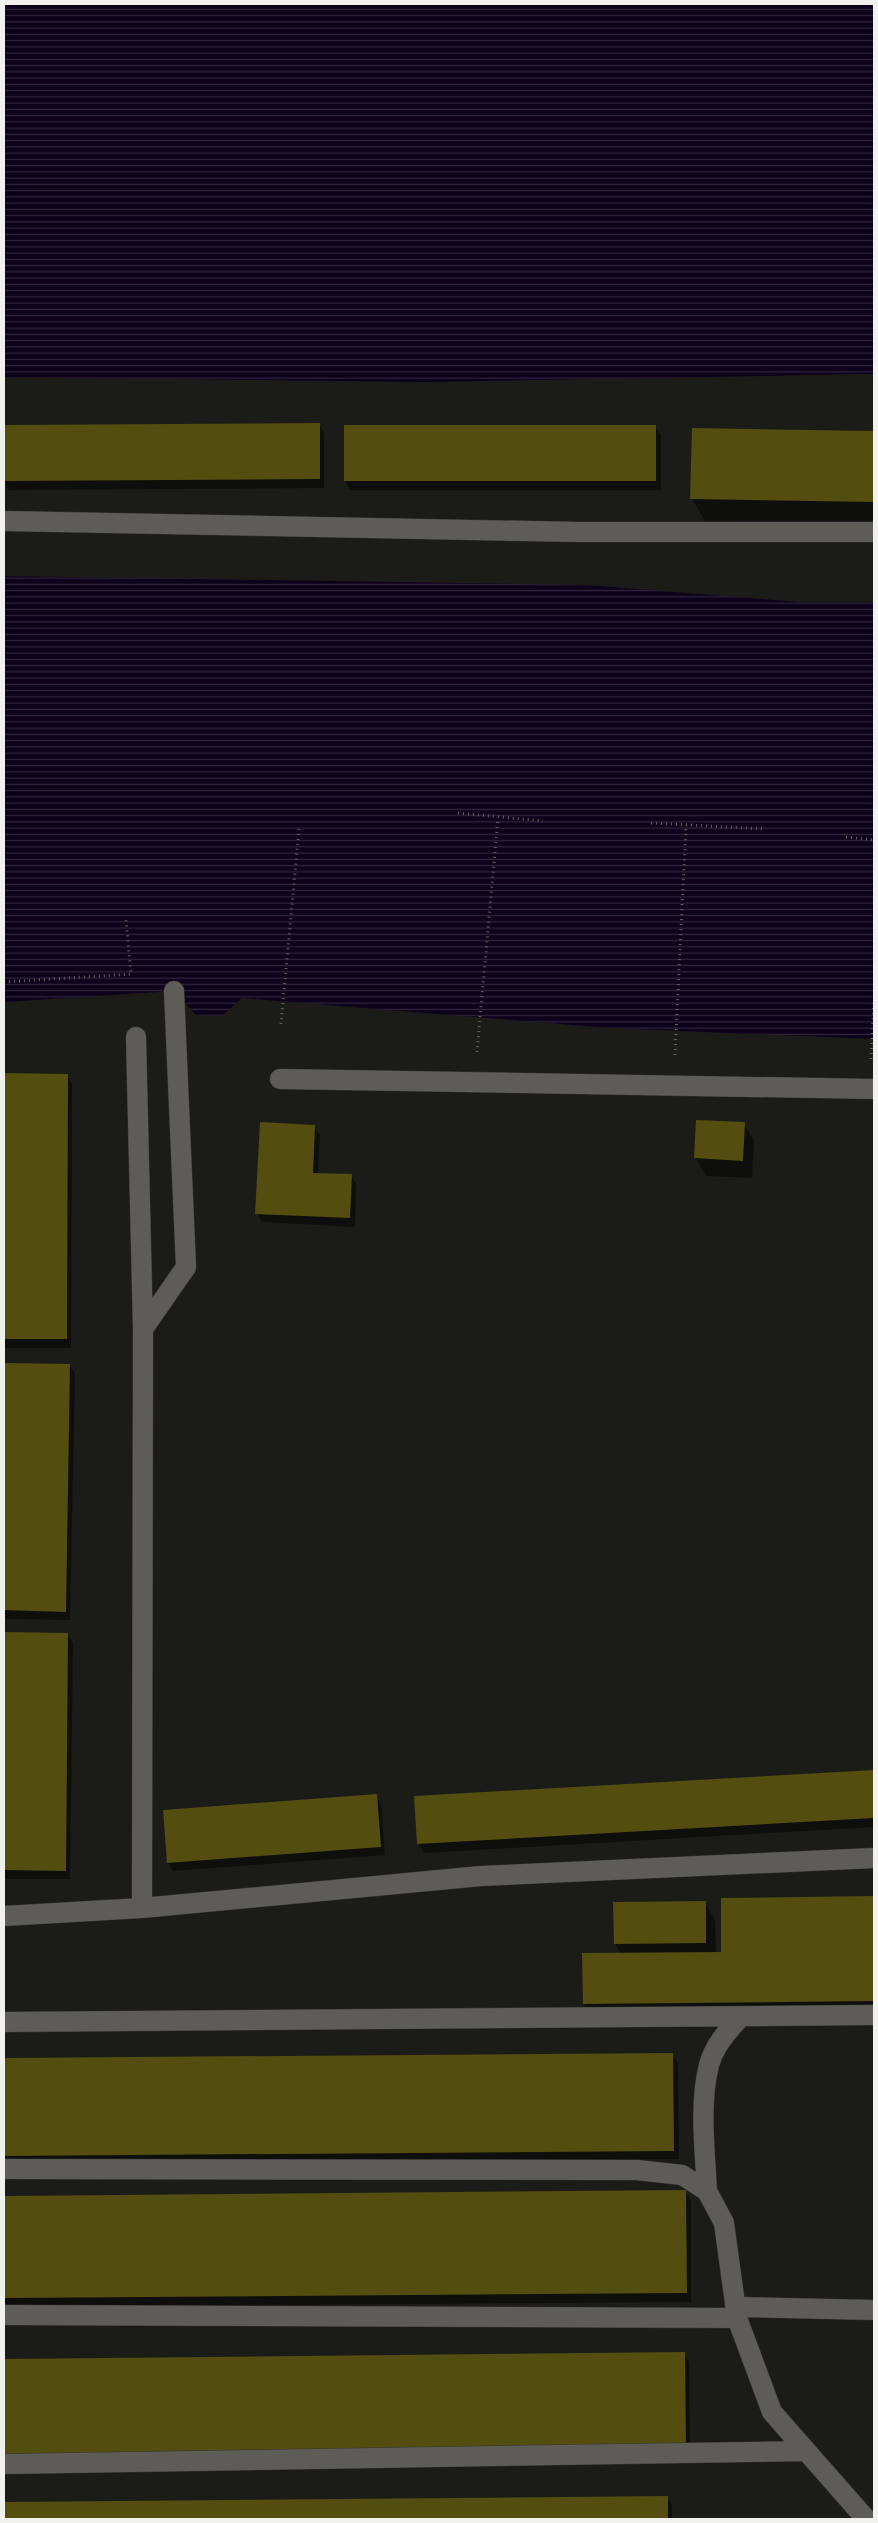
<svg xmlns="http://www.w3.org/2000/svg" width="878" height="2523" font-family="'IBM Plex Sans',sans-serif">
<defs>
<pattern id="water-rules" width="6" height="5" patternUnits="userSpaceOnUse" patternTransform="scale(1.25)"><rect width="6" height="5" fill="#0c001b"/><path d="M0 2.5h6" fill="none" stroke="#30263c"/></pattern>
</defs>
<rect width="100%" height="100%" fill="#1b1b17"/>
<path fill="url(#water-rules)" d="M 4,4 L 874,4 L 874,374 L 426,382 L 4,377 Z
M 4,576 L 587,585 L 811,603 L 874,603 L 874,1039 L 610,1028 L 242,998 L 222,1016 L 196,1015 L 174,991 L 4,1002 Z"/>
<path fill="#1b1b17" d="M 874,374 L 874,377 L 777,378 L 774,376 Z"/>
<path fill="#0007" d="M 319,424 L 324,433 L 324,488 L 9,490 L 4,481 L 4,426 Z
M 655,426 L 661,435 L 661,490 L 350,490 L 345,481 Z
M 693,429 L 874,432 L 874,533 L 710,530 L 692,498 Z
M 4,1075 L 67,1075 L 72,1084 L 71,1348 L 4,1348 Z
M 744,1124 L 754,1141 L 752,1178 L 706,1176 L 696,1158 Z
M 314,1126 L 320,1135 L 318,1174 L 351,1175 L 356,1184 L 355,1227 L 262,1222 L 257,1213 Z
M 4,1364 L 70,1365 L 75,1374 L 70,1620 L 4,1619 Z
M 4,1634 L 68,1634 L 73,1643 L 70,1879 L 4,1879 Z
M 874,1771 L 874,1827 L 424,1853 L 419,1844 L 416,1798 Z
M 376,1796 L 381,1805 L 385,1855 L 173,1871 L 168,1862 Z
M 874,1897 L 874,2009 L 589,2013 L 584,2004 L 583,1955 L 621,1954 L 615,1944 L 705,1902 L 715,1920 L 716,1953 L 723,1953 L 722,1899 Z
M 672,2054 L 678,2063 L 679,2159 L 4,2165 L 4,2060 Z
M 685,2192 L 691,2201 L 691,2302 L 4,2307 L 4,2197 Z
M 684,2353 L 689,2362 L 690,2455 L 4,2462 L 4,2360 Z
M 667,2497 L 672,2506 L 672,2519 L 4,2519 L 4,2504 Z"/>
<path fill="#534d0f" d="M 320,423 L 320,479 L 4,481 L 4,425 Z
M 344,425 L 656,425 L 656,481 L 344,481 Z
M 692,428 L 874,431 L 874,502 L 690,499 Z
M 4,1073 L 68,1074 L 67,1339 L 4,1339 Z
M 696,1120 L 745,1122 L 743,1161 L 694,1158 Z
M 260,1122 L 315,1125 L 313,1173 L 352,1174 L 350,1218 L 255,1214 Z
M 4,1363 L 70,1364 L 66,1612 L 4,1610 Z
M 4,1632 L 68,1633 L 66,1871 L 4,1870 Z
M 874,1770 L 874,1818 L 417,1844 L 414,1796 Z
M 377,1794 L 381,1847 L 167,1863 L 163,1810 Z
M 874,1896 L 874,2001 L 583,2004 L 582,1953 L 721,1952 L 721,1898 Z
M 706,1901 L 706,1943 L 614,1944 L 613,1902 Z
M 673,2053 L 674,2151 L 4,2156 L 4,2058 Z
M 686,2190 L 687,2293 L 4,2298 L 4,2196 Z
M 685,2352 L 686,2447 L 4,2454 L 4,2359 Z
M 668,2496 L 668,2519 L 4,2519 L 4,2502 Z"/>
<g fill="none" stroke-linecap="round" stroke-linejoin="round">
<g stroke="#353533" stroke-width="21">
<path id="service" d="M 4,521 L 580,532 L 874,532
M 136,1037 L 143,1329 L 142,1908
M 280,1079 L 874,1089
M 143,1329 L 186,1267 L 174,991
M 4,1916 L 142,1908 L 481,1876 L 874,1858
M 4,2022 L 874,2015
M 4,2169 L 637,2170 L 682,2175 L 707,2191 L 724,2223 L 737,2318 L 772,2412 L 866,2519
M 707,2191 C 705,2150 699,2105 709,2065 C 714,2046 727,2031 740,2018
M 736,2307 L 874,2310
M 4,2315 L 737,2318
M 4,2464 L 806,2451"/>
</g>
<path stroke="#636360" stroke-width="3" stroke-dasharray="1 4" stroke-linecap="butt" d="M 458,813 L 543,821
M 651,823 L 765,829
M 846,837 L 874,840
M 4,982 L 131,974 L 126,920
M 281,1024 L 299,829
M 477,1052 L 498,818
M 675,1055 L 686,825
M 871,1059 L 874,1002"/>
<use href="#service" stroke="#5d5c57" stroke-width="20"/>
</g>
<rect width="878" height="2523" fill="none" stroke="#f1f1ee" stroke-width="10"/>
</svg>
